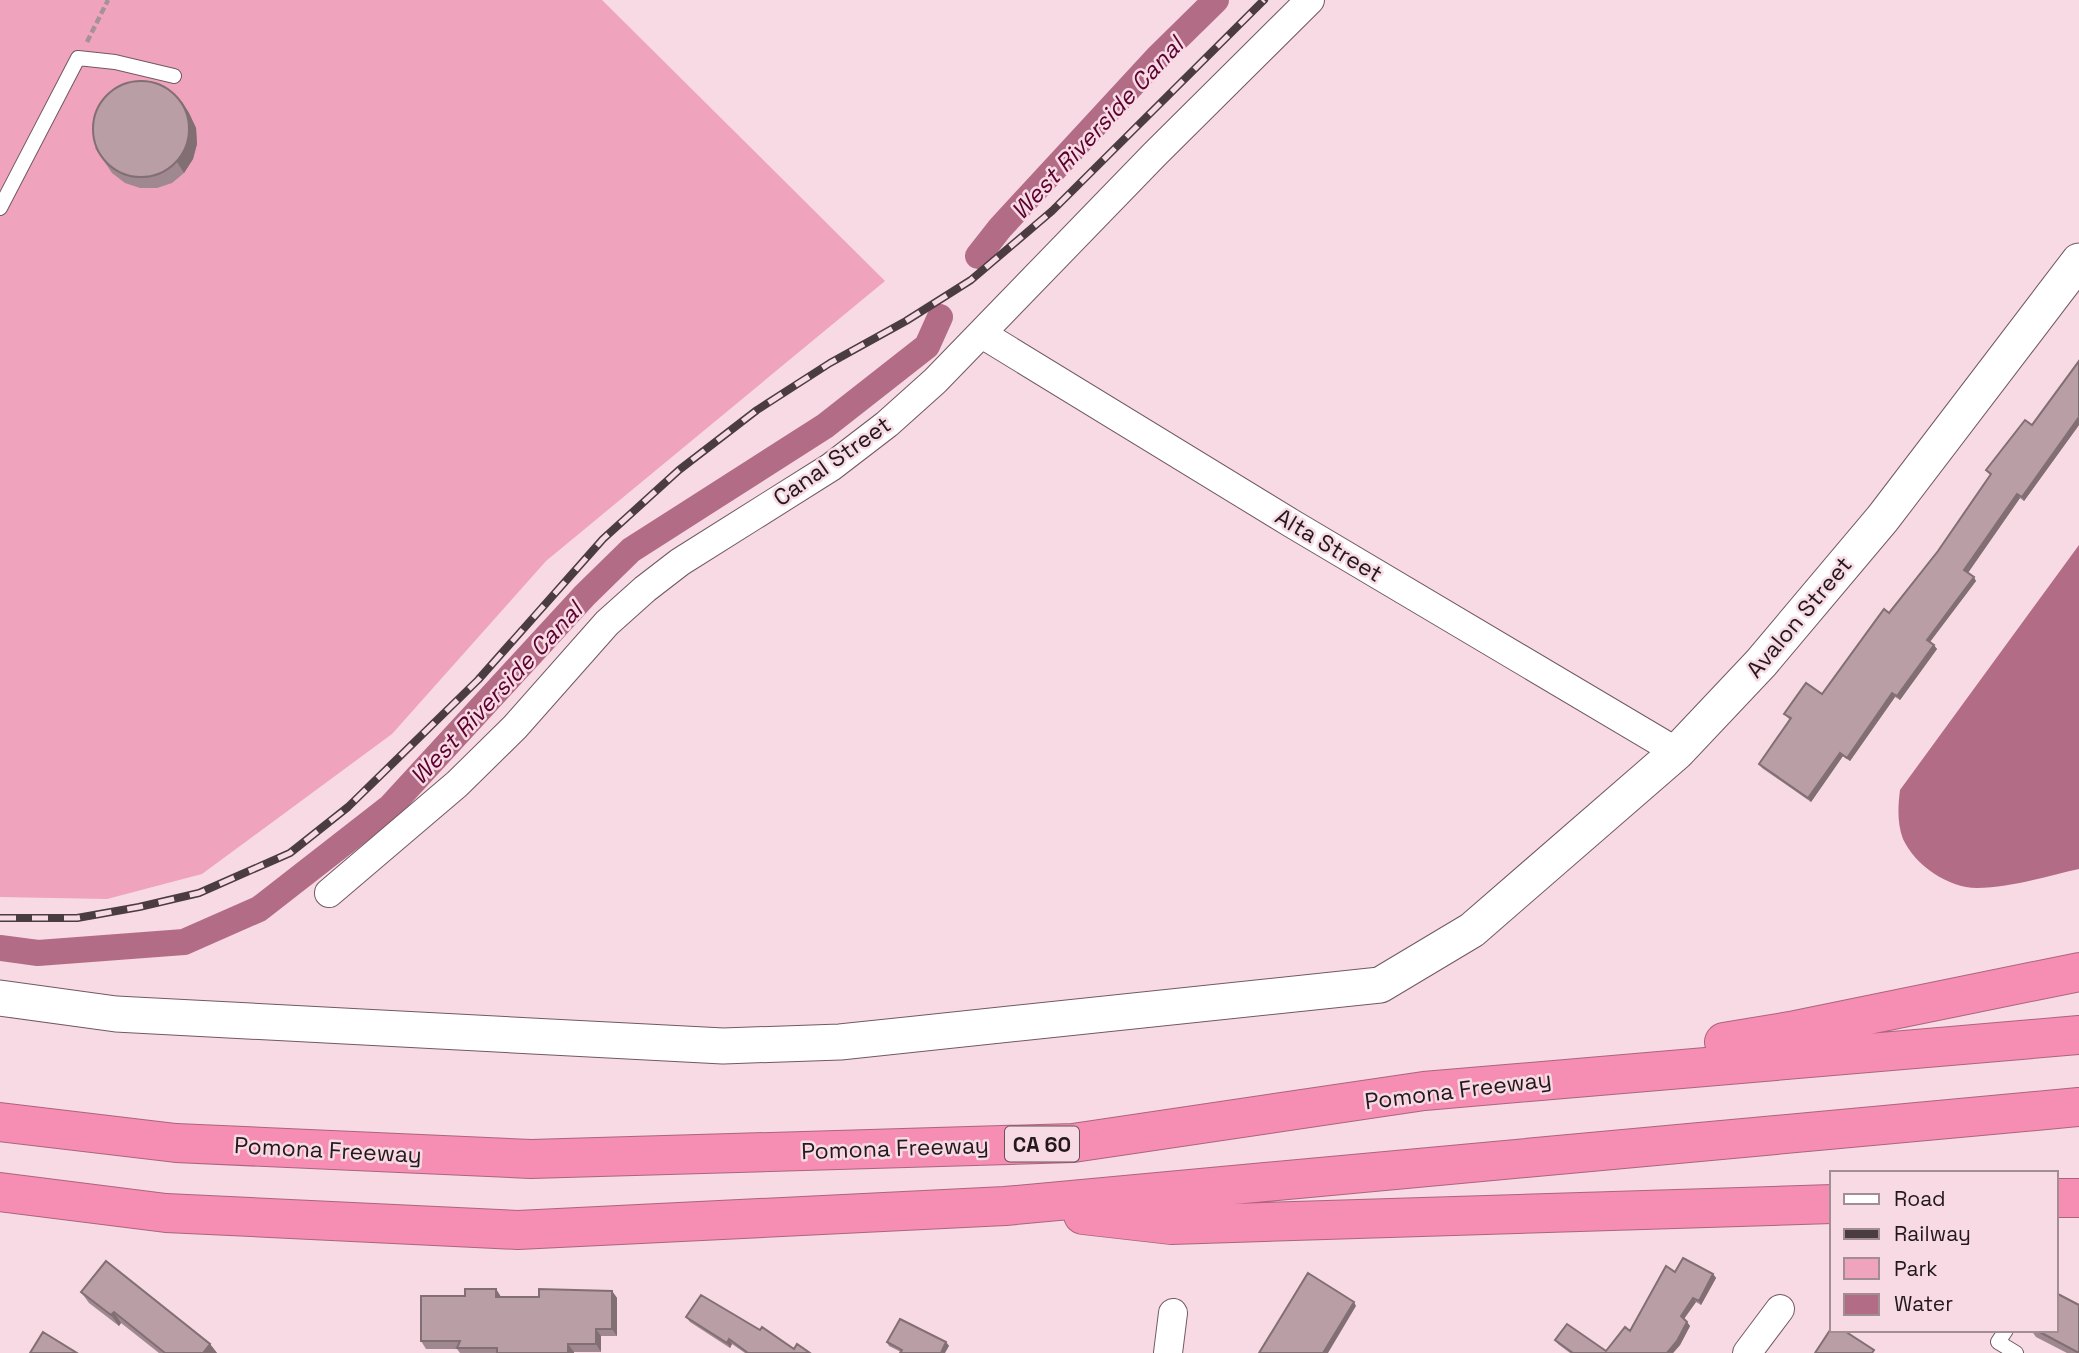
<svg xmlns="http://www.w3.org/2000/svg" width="2079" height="1353" font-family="'Space Grotesk',sans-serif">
<rect width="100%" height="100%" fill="#f7dae3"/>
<path fill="#efa3bd" d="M 0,0 L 602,0 L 885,281 L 546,561 L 392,734 L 202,874 L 107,899 L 0,897 Z"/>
<path fill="#b36c86" d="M 2079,545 L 2079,869 C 2047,876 2010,888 1977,888 C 1948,888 1915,865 1903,839 C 1897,823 1898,806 1900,790 Z"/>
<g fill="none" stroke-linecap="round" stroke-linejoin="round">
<path stroke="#b36c86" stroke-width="26" d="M 978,256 L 1000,228 L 1157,58 L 1216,0
M 0,948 L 38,953 L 184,942 L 259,909 L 390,807 L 585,595 L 631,550 L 825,426 L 927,346 L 940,317"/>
<g stroke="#725961" stroke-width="16">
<path id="service" d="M 0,208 L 78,58 L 115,62 L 174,76
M 2006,1330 L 1998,1342 L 2016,1353"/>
</g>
<g stroke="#725961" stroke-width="30">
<path id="minor" d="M 982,334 L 1291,523 L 1677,752
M 329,893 L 457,784 L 515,727 L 607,623 L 645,589 L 680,562 L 831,467 L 887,424 L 935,381 L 1155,154 L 1310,0
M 1168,1353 L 1173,1313
M 1747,1353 L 1780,1309"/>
</g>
<g stroke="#725961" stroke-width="37">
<path id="tertiary" d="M 0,998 L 116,1014 L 723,1046 L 840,1042 L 1380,985 L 1472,930 L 1677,752 L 1761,663 L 1883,518 L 2079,261"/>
</g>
<g stroke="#ac647e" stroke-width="40">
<path id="motorway" d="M 1724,1042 L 1790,1031 L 2079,972
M 0,1122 L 176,1143 L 531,1159 L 1073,1143 L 1424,1091 L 2079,1035
M 0,1192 L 166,1213 L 518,1230 L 1005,1206 L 2079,1107
M 2056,1198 L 2079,1198
M 1083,1215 L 1171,1225 L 1832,1204"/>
</g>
<path stroke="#a79198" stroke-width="4.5" stroke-dasharray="7 3.5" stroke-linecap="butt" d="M 87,42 L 108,0"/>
<use href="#service" stroke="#fff" stroke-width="14"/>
<use href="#minor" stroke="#fff" stroke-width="28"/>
<use href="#tertiary" stroke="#fff" stroke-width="35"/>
<use href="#motorway" stroke="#f68db3" stroke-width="38"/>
<g stroke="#4a3c40" stroke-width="8">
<path id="rail" d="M 0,918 L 77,918 L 139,907 L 199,893 L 290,853 L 348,807 L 478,680 L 603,539 L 679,470 L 757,410 L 830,363 L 906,321 L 971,280 L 1052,211 L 1264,0"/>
</g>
<use href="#rail" stroke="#f7dae3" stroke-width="5" stroke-dasharray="16" stroke-linecap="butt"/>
</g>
<path fill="#9f888f" d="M 182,102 L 189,113 L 196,128 L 197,144 L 193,159 L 184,173 L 172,183 L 157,188 L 140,188 L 125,183 L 112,173 L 95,148 Z
M 2079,361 L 2079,425 L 2024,501 L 2020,498 L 1968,573 L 1976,581 L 1930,642 L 1937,649 L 1900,700 L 1895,697 L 1850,761 L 1843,756 L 1811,802 L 1762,768 L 1759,764 L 1790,720 L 1784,714 L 1822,694 L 1938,551 L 1990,475 L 1986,470 L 2032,425 Z
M 1675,1272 L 1713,1274 L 1716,1278 L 1701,1305 L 1696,1302 L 1684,1319 L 1690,1326 L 1680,1345 L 1673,1353 L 1570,1353 L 1558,1344 L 1555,1340 L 1606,1351 L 1630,1331 Z
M 496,1289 L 501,1297 L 539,1297 L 612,1291 L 617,1298 L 617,1336 L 601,1336 L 601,1352 L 574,1352 L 574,1353 L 460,1353 L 457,1349 L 426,1349 L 421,1341 L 465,1296 Z
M 81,1292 L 210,1344 L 217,1353 L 159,1353 L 121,1323 L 119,1326 L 89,1303 Z
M 686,1317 L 794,1349 L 810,1353 L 745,1353 L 732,1344 L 730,1348 L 690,1322 Z
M 2031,1330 L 2056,1330 L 2079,1353 L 2067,1353 L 2036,1337 Z
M 887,1342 L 946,1342 L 949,1346 L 901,1352 L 889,1346 Z"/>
<path fill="#826f74" d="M 182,102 L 189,113 L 196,128 L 197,144 L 193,159 L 184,173 L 177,162 Z
M 2079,417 L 2079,425 L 2024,501 L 2022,497 Z
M 2017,494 L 2020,498 L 1967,574 L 1964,570 Z
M 1974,577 L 1976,581 L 1929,643 L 1927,640 Z
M 1934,645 L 1937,649 L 1900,700 L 1897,696 Z
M 1892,693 L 1895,697 L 1850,761 L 1847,758 Z
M 1840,753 L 1843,756 L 1811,802 L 1808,798 Z
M 1713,1274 L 1716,1278 L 1701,1305 L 1699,1301 Z
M 496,1289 L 501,1297 L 501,1305 L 496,1297 Z
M 612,1291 L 617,1298 L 617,1336 L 612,1329 Z
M 1693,1298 L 1696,1302 L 1683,1320 L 1681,1316 Z
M 1354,1302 L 1356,1306 L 1328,1353 L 1323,1353 Z
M 114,1312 L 121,1323 L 119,1326 L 111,1315 Z
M 1687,1322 L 1690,1326 L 1680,1345 L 1673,1353 L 1667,1353 Z
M 596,1329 L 601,1336 L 601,1352 L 596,1344 Z
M 729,1339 L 732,1344 L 730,1348 L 727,1343 Z
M 946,1342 L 949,1346 L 945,1353 L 941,1353 Z
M 210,1344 L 217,1353 L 203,1353 Z
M 568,1344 L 574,1352 L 574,1353 L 568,1353 Z"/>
<path fill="#b99ea6" stroke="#826f74" stroke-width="2" d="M93 129a48 48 0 1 1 96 0a48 48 0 1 1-96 0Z
M 2079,361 L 2079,417 L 2022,497 L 2017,494 L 1964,570 L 1974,577 L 1927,640 L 1934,645 L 1897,696 L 1892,693 L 1847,758 L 1840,753 L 1808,798 L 1759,764 L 1791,718 L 1784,714 L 1806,683 L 1822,694 L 1884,609 L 1889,613 L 1938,551 L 1991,474 L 1986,470 L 2025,420 L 2032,425 Z
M 1683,1258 L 1713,1274 L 1699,1301 L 1693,1298 L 1681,1316 L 1687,1322 L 1677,1341 L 1667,1353 L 1573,1353 L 1555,1340 L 1567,1324 L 1606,1351 L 1625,1327 L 1630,1331 L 1666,1266 L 1675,1272 Z
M 106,1261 L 210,1344 L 203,1353 L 165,1353 L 114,1312 L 111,1315 L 81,1292 Z
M 1308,1273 L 1354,1302 L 1323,1353 L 1259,1353 Z
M 465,1289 L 496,1289 L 496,1297 L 539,1297 L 539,1289 L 612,1291 L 612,1329 L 596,1329 L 596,1344 L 568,1344 L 568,1353 L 497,1353 L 497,1348 L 457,1348 L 460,1341 L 421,1341 L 421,1296 L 465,1296 Z
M 2056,1293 L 2079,1305 L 2079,1353 L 2036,1330 L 2056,1330 Z
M 701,1295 L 760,1330 L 762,1327 L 794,1349 L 797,1344 L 810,1353 L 748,1353 L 729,1339 L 727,1343 L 686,1317 Z
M 900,1319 L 946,1342 L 941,1353 L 900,1353 L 902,1350 L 887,1342 Z
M 1832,1327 L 1832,1330 L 1843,1330 L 1874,1350 L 1872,1353 L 1815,1353 Z
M 43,1332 L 77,1353 L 30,1353 Z"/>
<g text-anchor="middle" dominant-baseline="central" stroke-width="5" stroke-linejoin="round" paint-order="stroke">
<rect fill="#f7dae3" stroke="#635358" stroke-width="2" x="1005" y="1126.5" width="74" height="35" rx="5"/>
<g font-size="21" font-weight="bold" fill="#23191c">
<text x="1042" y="1144">CA 60</text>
</g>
<g font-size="23" fill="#23191c" stroke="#f7dae3">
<text transform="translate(832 461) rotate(-35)">Canal Street</text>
<text transform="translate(1329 545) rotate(31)">Alta Street</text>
<text transform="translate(1799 617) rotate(-50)">Avalon Street</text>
<text transform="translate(1458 1090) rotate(-7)">Pomona Freeway</text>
<text transform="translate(895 1148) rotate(-2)">Pomona Freeway</text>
<text transform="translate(328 1150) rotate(3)">Pomona Freeway</text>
</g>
<g font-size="24" font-style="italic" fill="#5b0130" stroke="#f7dae3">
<text transform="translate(1097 128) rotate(-47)">West Riverside Canal</text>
<text transform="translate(496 693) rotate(-47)">West Riverside Canal</text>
</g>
</g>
<rect x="1830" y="1171" width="228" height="161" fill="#f7dae3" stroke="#a28d93" stroke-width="2"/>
<rect x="1844" y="1194" width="35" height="10" fill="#ffffff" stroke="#a28d93" stroke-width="2"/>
<text x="1894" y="1206" font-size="21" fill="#23191c">Road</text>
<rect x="1844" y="1229" width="35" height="10" fill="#4a3c40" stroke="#a28d93" stroke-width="2"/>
<text x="1894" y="1241" font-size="21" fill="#23191c">Railway</text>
<rect x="1844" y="1258" width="35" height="21" fill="#efa3bd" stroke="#a28d93" stroke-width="2"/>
<text x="1894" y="1276" font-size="21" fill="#23191c">Park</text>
<rect x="1844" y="1294" width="35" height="21" fill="#b36c86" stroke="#a28d93" stroke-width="2"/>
<text x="1894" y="1311" font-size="21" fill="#23191c">Water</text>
</svg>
